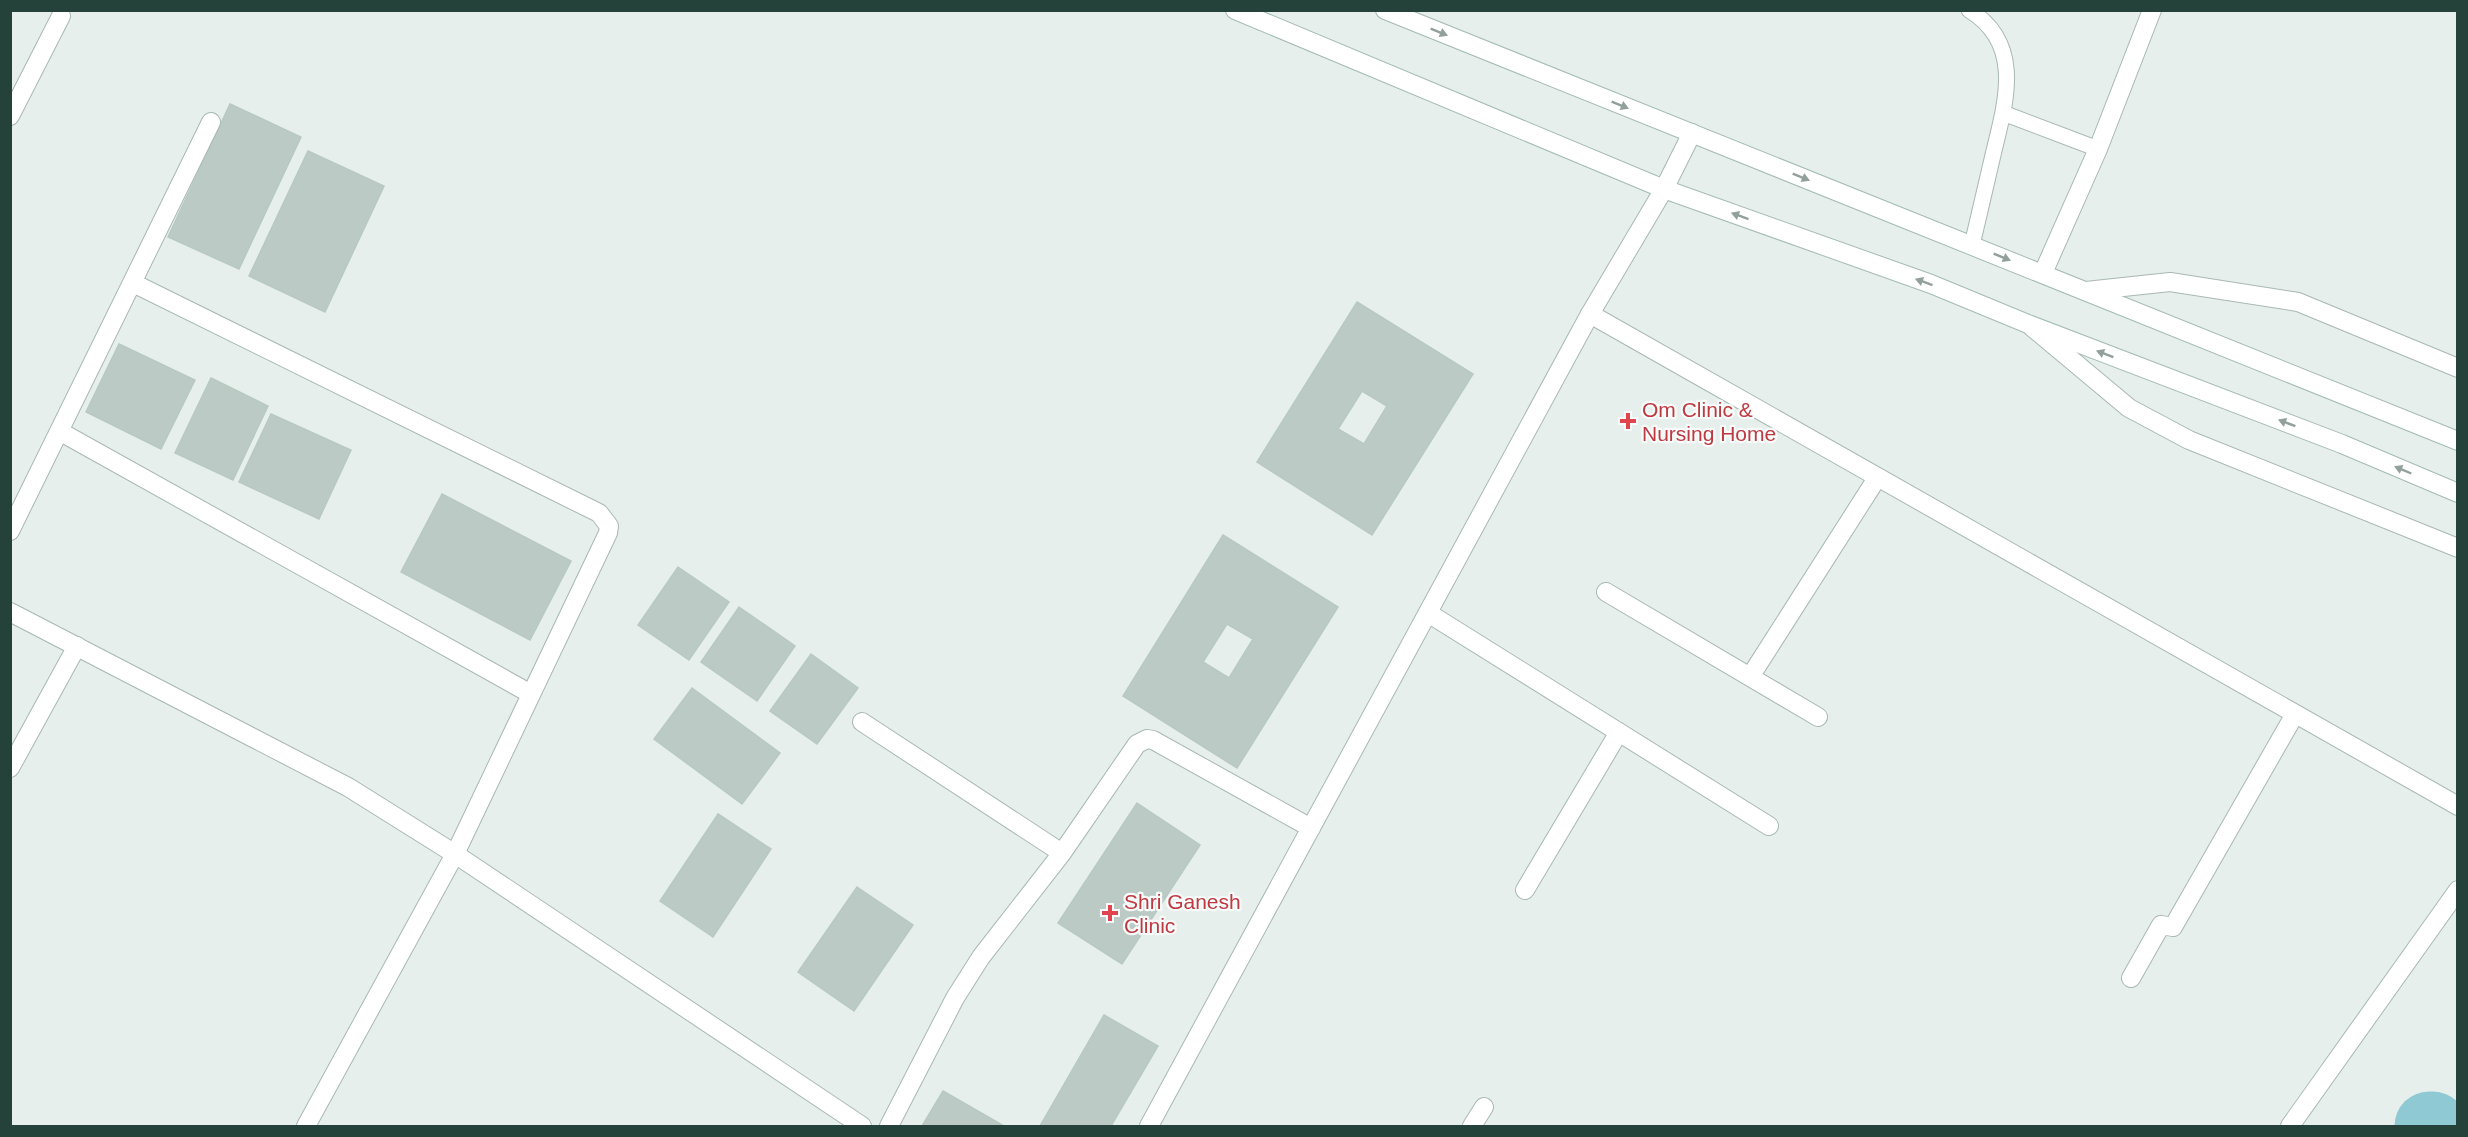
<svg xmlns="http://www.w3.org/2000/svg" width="2468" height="1137" font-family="Arial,sans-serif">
<rect width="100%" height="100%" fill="#e6efeb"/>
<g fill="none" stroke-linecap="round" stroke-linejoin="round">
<path stroke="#8ec9d4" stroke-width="69" d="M 2429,1126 L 2433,1126"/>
</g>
<path fill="#bbcac4" stroke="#b8c9c2" stroke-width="1.5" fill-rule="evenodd" d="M 230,104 L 301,137 L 239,269 L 168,237 Z
M 308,151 L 384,186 L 325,312 L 249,276 Z
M 1357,302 L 1473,374 L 1372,535 L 1257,462 ZM 1362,391 L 1387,406 L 1364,444 L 1338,429 Z
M 119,344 L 195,380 L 161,449 L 86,412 Z
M 211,378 L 268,406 L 233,480 L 175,453 Z
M 271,414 L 351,450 L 319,519 L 239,482 Z
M 442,494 L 571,561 L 530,640 L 401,572 Z
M 1223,535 L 1338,607 L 1237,768 L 1123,696 ZM 1227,624 L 1253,639 L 1229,678 L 1203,662 Z
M 678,567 L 729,602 L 689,660 L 638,625 Z
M 739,607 L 795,646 L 757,701 L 701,662 Z
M 811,654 L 858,688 L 817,744 L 770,711 Z
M 692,688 L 780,753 L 742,804 L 654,739 Z
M 1137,803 L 1200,845 L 1122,964 L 1058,923 Z
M 718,814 L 771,849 L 713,937 L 660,901 Z
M 857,887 L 913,925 L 854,1011 L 798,972 Z
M 1104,1015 L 1158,1046 L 1111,1126 L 1040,1126 Z
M 943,1091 L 1004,1126 L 922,1126 Z"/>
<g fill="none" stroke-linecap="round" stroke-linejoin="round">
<g stroke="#a8b8b2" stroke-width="17">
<path id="service" d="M 1969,10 C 2025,44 2005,104 1993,155 C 1986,185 1979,215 1972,245
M 2003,113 L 2098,149"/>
</g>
<g stroke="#a8b8b2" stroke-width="20">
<path id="minor" d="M 10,116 L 61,16
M 2043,273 L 2098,149 L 2152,10
M 133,283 L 599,513 L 609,526 L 608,533 L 455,854 L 306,1126
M 2086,291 L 2170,282 L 2298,302 L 2458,368
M 1590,314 L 2458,806
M 2032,327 L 2129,408 L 2189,440 L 2458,548
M 59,431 L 531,694
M 10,531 L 211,122
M 1606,592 L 1818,717
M 1428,613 L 1769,826
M 1750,677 L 1877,478
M 862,722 L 1062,853
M 10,768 L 77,646
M 1525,890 L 1619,732
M 2131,978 L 2161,925 L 2173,927 L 2295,714
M 889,1126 L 955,998 L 981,957 L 1062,853 L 1137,744 L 1147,739 L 1153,740 L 1311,828
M 1472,1126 L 1484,1107
M 2290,1126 L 2458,890"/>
</g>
<g stroke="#a8b8b2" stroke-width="20">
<path id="tertiary" d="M 10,612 L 348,787 L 455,854 L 862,1126
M 1149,1126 L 1590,314 L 1664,189 L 1692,133"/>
</g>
<g stroke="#a4bbb3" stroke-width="20">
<path id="secondary" d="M 1235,10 L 1664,189 L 1931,284 L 2028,324 L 2342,444 L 2458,493
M 1385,10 L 2458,441"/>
</g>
<use href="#service" stroke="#fff" stroke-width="15"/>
<use href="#minor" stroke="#fff" stroke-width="18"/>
<use href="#tertiary" stroke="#fff" stroke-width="18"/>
<use href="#secondary" stroke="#fff" stroke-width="18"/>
</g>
<defs><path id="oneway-solid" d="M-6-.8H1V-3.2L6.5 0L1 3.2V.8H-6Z" transform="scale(1.5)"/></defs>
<g fill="#92a09c">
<use href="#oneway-solid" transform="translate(1439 32) rotate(22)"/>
<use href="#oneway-solid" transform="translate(1620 105) rotate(22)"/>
<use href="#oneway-solid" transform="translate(1801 177) rotate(22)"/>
<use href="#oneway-solid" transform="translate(1740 216) rotate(-160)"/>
<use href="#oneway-solid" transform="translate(2002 257) rotate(22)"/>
<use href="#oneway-solid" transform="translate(1924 282) rotate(-160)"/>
<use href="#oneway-solid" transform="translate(2105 354) rotate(-159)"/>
<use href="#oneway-solid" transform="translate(2287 423) rotate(-159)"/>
<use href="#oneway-solid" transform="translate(2403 470) rotate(-157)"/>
</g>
<g fill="#e0444e" stroke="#f7fbf9" stroke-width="2">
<path d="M1625 412h6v6h6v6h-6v6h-6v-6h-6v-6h6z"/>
<path d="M1107 904h6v6h6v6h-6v6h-6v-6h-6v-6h6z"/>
</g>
<g text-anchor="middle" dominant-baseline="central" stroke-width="4.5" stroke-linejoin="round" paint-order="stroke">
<g font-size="21" fill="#be3a42" stroke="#f7fbf9" text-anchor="start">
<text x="1642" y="409">Om Clinic &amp;<tspan x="1642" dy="24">Nursing Home</tspan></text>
<text x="1124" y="901">Shri Ganesh<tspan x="1124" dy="24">Clinic</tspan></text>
</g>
</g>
<rect width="2468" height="1137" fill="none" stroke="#24423a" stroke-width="24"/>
</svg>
